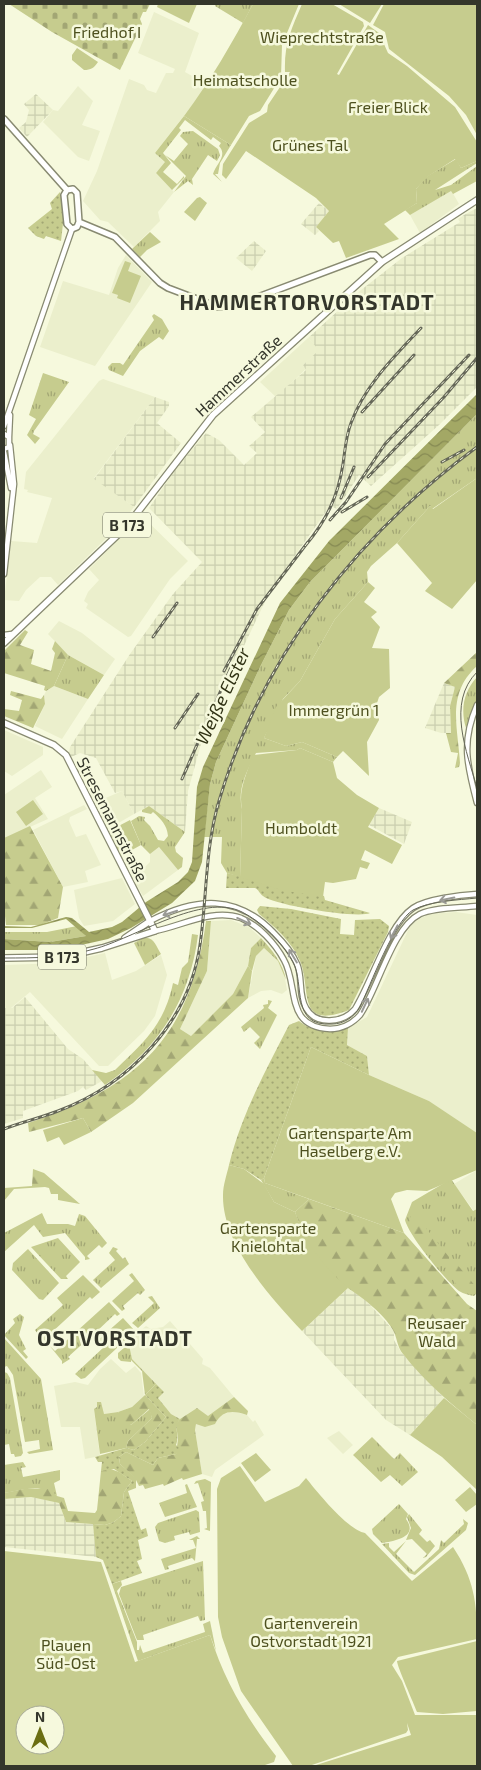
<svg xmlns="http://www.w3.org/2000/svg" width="481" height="1770" font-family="'Exo 2',sans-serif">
<defs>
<pattern id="industrial-grid" width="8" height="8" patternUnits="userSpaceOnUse" patternTransform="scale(1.25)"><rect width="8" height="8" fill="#ebefcc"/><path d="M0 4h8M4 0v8" fill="none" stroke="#caceaf"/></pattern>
<pattern id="grass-tufts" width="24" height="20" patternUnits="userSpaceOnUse" patternTransform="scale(1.25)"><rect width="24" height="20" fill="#c6cc8e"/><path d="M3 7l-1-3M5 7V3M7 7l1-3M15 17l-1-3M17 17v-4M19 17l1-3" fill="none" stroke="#a2a674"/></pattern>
<pattern id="forest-firs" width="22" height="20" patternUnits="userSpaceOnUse" patternTransform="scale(1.25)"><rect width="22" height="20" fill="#c6cc8e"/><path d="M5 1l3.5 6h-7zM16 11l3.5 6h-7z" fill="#a2a674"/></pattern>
<pattern id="cemetery-stones" width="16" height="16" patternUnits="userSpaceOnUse" patternTransform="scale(1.25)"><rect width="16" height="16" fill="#c6cc8e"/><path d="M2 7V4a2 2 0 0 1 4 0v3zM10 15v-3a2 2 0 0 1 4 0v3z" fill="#a2a674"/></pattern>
<pattern id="park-dots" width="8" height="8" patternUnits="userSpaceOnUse" patternTransform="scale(1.25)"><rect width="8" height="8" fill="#c6cc8e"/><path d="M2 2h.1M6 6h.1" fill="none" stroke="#a2a674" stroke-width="1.8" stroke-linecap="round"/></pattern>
<pattern id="water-waves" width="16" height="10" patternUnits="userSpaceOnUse" patternTransform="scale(1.25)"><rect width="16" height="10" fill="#a3a865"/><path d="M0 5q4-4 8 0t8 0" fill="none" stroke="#868a53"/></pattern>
</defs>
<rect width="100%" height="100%" fill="#f6f9dd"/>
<path fill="#ebefcc" d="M 154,12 L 199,33 L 185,72 L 208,85 L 155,153 L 166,162 L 156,173 L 174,192 L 158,212 L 160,221 L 134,247 L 108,222 L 100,220 L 83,201 L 97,171 L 129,79 L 144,85 L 147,90 L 156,93 L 166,73 L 173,73 L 175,69 L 138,53 Z
M 78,86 L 93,101 L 82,125 L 100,131 L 89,161 L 78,157 L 43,122 L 53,110 L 58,111 Z
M 451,190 L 459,204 L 420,233 L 410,215 Z
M 126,255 L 152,282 L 95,366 L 40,347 L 63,281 L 109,295 L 118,268 Z
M 308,338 L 320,350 L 303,365 L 306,369 L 276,397 L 260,382 Z
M 103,379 L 155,397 L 94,478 L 134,507 L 120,525 L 58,585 L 51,577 L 40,577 L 26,590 L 19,601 L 4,600 L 11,541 L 37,543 L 52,498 L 27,492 L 28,490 L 24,489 L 26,472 L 99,381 Z
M 142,516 L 188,561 L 170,579 L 131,636 L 128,637 L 86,608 L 88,604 L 84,601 L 88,592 L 99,580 L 89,569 Z
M 59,621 L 82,633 L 115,659 L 104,675 L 68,655 L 48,634 Z
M 54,686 L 88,699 L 62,739 L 35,726 L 45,704 L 44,695 L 47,689 Z
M 4,730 L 43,747 L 43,755 L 12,776 L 4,771 Z
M 41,770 L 52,787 L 35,798 L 48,819 L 5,838 L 4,795 Z
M 122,791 L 134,814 L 108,829 L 94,803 Z
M 84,805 L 87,809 L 70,817 L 69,821 L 76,837 L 86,834 L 101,865 L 85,871 L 88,882 L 63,887 L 33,830 Z
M 159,847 L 178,870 L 143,896 L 133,879 L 150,862 L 150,854 Z
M 122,878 L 135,904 L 113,921 L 84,926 L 79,918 L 74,890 Z
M 456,912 L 477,915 L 477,1133 L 429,1101 L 369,1075 L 367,1056 L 347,1045 L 348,1028 L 367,1017 L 411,924 L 428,914 Z
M 231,920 L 249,927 L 261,938 L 251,948 L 248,966 L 233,994 L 191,1036 L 180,1029 L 207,971 L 211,921 Z
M 264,948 L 278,961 L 284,973 L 287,990 L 282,994 L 271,990 L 261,991 L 248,998 L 256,956 Z
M 105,953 L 112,980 L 136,971 L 161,955 L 167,975 L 155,1016 L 144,1031 L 108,1066 L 99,1066 L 30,992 L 11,1008 L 4,1008 L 4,965 L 61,963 Z
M 477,1170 L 477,1209 L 474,1211 L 454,1184 Z
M 170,1321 L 203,1359 L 202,1364 L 210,1368 L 234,1397 L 208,1417 L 197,1408 L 180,1419 L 171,1414 L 158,1398 L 163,1392 L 132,1359 L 128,1345 L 141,1330 L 146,1326 L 151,1329 L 163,1327 Z
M 111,1359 L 126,1373 L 135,1366 L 141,1373 L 144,1396 L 132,1407 L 118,1412 L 104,1414 L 97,1407 L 94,1410 L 100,1456 L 85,1459 L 80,1427 L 61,1427 L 54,1386 L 75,1382 L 88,1385 L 100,1369 Z
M 232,1411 L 247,1415 L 253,1422 L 255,1420 L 264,1435 L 215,1470 L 212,1477 L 202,1474 L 195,1430 L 196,1424 L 217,1420 L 222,1415 Z
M 339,1431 L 353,1445 L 343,1454 L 327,1438 Z"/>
<path fill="url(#industrial-grid)" d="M 36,94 L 53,110 L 27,137 L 19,128 L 26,122 L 29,110 L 24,104 Z
M 319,203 L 329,211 L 316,227 L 319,231 L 315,235 L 301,224 Z
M 477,208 L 477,387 L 439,425 L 371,486 L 359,475 L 337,509 L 330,506 L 270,591 L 206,726 L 188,791 L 185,832 L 149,806 L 134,814 L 122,791 L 115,793 L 96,758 L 80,753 L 71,757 L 69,752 L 70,747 L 130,654 L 173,594 L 202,562 L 149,508 L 175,470 L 206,433 L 219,440 L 244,465 L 257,453 L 249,446 L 265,432 L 251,417 L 306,370 L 303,365 L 319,350 L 308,338 L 361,290 L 402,258 L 460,222 L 458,219 L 464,215 Z
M 254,241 L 266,251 L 252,271 L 236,258 Z
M 155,397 L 169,402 L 169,406 L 157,423 L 181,443 L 134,507 L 94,479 Z
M 444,683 L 455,687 L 450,706 L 451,733 L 441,733 L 425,728 Z
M 379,808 L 412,822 L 404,844 L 369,825 Z
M 25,997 L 68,1049 L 83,1059 L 102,1081 L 86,1090 L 83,1087 L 78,1091 L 23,1111 L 23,1118 L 4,1124 L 4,1008 L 12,1008 Z
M 348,1288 L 361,1295 L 394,1331 L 394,1340 L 401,1352 L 444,1398 L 410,1435 L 386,1420 L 302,1331 Z
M 31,1497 L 59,1503 L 66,1522 L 93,1524 L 96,1557 L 4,1547 L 4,1499 Z"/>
<path fill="url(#grass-tufts)" d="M 216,4 L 253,4 L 243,23 L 215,6 Z
M 184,116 L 231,145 L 220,163 L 218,174 L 215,174 L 222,182 L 213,174 C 216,164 228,156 219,146 L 221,143 L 213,137 L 211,140 L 185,120 L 179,128 L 181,130 L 163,153 L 171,163 L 163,172 L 177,184 L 184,176 L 184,178 L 172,190 L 156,173 L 165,162 L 155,153 Z
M 193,131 L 218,149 L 220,155 L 217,161 L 208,155 L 192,179 L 193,185 L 188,181 L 174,192 L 186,176 L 165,155 L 174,161 L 188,144 L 180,136 L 183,132 Z
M 456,159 L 461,168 L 477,161 L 477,163 L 435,190 L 451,185 L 477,166 L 477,181 L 453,194 L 451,191 L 410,215 L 405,210 L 417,203 L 416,189 L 426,177 Z
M 150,232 L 161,242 L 147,250 L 140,257 L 132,249 Z
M 154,314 L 162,319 L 169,331 L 163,340 L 159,337 L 140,351 L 123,376 L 109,370 L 108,367 L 112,363 L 120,363 L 123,365 L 154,320 L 152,316 Z
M 43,373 L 69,382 L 34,431 L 33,434 L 40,438 L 35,444 L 27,435 L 36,419 L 29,415 Z
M 477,414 L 477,478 L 432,509 L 430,506 L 397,543 L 371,566 L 367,572 L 368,582 L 335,619 L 300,681 L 283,699 L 264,738 L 286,746 L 302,742 L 337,757 L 333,762 L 300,748 L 297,750 L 256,753 C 247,771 237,789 242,809 L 240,877 L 227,873 L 221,863 L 222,837 L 204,837 L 210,784 L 216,762 L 261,665 L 289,610 L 310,582 Z
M 68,655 L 104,675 L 88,699 L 54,686 Z
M 477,677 L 477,700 L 466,728 C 460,709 464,691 477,677 Z
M 149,806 L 185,832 L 175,847 L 176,852 L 183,858 L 182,867 L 178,870 L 159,847 L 150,854 L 141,845 L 131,821 L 139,816 L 145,817 L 144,820 L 150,826 L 158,840 L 164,841 L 168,836 C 167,825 161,819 153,812 L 151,814 L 142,812 L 142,810 Z
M 77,926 L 86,936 L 50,942 L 4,939 L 4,932 L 47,932 Z
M 192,934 L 198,935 C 190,999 159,1048 105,1085 L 92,1070 L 106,1073 L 115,1070 C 145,1041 164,1025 173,983 L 178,985 L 182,968 L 188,962 Z
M 143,938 C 154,936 156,946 161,954 L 145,965 L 134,943 Z
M 261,938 C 272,950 283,963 286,980 L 278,961 L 264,948 L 256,956 L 252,971 L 248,966 L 251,948 Z
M 268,1000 L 272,1001 L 268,1008 L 277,1015 L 260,1049 L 254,1043 L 260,1037 L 250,1027 L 244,1032 L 241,1027 L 264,1008 L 263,1005 L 268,1004 Z
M 264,1178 L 265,1183 L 309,1199 L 295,1212 L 274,1202 L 261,1180 Z
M 451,1179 L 473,1211 L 477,1209 L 477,1293 L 474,1296 C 469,1295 464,1294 459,1291 C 446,1281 409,1236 405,1220 L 412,1202 Z
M 42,1213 L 47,1224 L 68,1224 L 75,1226 L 79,1214 L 85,1216 L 107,1243 L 102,1248 L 99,1245 L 87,1256 L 90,1259 L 85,1260 L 85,1257 L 65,1233 L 43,1237 L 34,1225 L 4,1252 L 4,1233 Z
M 58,1238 L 80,1262 L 66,1276 L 68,1279 L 61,1279 L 31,1247 Z
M 113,1247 L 118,1249 L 116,1251 L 123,1259 L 125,1257 L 129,1264 L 101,1288 L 93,1280 L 115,1260 L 109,1253 Z
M 28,1249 L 59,1283 L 43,1300 L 39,1299 L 12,1270 L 13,1263 Z
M 132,1273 L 145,1290 L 140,1295 L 138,1293 L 123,1306 L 125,1309 L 122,1311 L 112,1301 L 134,1281 L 129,1275 Z
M 83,1275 L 100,1292 L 92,1299 L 90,1297 L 50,1334 L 51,1336 L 42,1342 L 43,1341 L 35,1330 L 63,1305 L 57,1298 Z
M 152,1296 L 160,1308 L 138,1328 L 132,1323 L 154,1303 L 148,1297 Z
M 109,1302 L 120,1314 L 117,1316 L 115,1314 L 95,1333 L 97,1335 L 91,1340 L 89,1338 L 68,1357 L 70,1359 L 62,1364 L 62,1361 L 49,1345 L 55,1351 Z
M 20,1314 L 24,1317 L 19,1335 L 26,1349 L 23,1351 L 28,1357 L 26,1359 L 4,1335 L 15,1323 L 13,1319 Z
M 123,1318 L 135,1331 L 85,1378 L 81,1379 L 75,1374 L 104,1347 L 98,1340 Z
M 4,1338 L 41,1379 L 53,1450 L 29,1454 L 27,1452 L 40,1449 L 39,1440 L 25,1442 L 13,1375 L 7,1366 L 4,1367 Z
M 132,1341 L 129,1345 L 132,1359 L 156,1384 L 145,1395 L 142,1371 L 131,1360 L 131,1362 L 121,1361 L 118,1358 L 118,1353 Z
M 4,1372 L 7,1373 L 10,1378 L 23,1453 L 21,1456 L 15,1457 L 14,1454 L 11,1454 L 9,1444 L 4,1445 Z
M 97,1402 L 101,1402 L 104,1414 L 118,1412 L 131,1425 L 150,1409 L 152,1418 L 128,1441 L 126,1448 L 100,1454 L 94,1409 L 97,1407 Z
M 372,1437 L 394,1459 L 400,1453 L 418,1472 L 402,1486 L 390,1475 L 381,1482 L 353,1455 Z
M 23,1462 L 26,1467 L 21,1468 L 23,1477 L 60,1470 L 60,1480 L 54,1483 L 57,1496 C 43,1483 21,1490 4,1493 L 4,1465 Z
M 205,1479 L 211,1482 L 210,1531 L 204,1529 L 207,1528 L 206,1511 L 203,1511 L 201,1502 L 204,1501 L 198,1483 L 194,1484 L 196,1481 Z
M 187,1484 L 197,1507 L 165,1517 L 159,1503 L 187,1493 L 185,1485 Z
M 399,1504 L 408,1514 L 406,1519 C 419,1537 395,1541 382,1543 L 373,1534 L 372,1529 Z
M 196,1510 L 199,1512 L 200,1532 L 190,1535 L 189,1532 L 174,1536 L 175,1540 L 165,1543 L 159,1541 L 155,1527 L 158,1523 Z
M 409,1514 L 422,1530 L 419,1534 L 427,1542 L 430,1540 L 435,1546 L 426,1557 L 423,1558 L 427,1554 L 412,1539 L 406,1540 L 411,1528 L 407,1517 Z
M 463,1519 L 468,1523 L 466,1530 L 415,1575 L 409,1573 L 382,1544 L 389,1543 L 389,1547 L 394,1552 L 406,1541 L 396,1554 L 414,1572 L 439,1549 L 441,1540 L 444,1543 L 464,1524 Z
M 197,1536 L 200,1539 L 197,1539 L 195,1561 L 192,1558 L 168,1566 L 169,1569 L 165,1570 L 161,1559 L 196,1548 L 193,1540 L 189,1540 Z
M 203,1561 L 205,1620 L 200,1621 L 198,1616 L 143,1635 L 144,1640 L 137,1640 L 119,1594 L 121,1587 Z
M 121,1581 L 122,1585 L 117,1591 L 137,1642 L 137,1650 L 139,1650 L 140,1645 L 143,1653 L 205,1632 L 203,1624 L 210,1621 L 216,1651 L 210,1635 L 138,1661 L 112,1584 Z"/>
<path fill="url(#forest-firs)" d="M 25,630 L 28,632 L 20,645 L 34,650 L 31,664 L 51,671 L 55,653 L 52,649 L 55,641 L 68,655 L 54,686 L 46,691 L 44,690 L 45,686 L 4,673 L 4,651 Z
M 477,652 L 477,666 C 446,694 458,727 460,763 L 459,767 L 455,768 L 458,753 L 451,752 L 446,733 L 451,733 L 450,706 L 455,687 L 444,683 Z
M 11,691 L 41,699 L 44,695 L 45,704 L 33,728 L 4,716 L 4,709 L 19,711 L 22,700 L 10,695 Z
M 30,826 L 63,887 L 58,918 L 40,925 L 6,925 L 4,907 L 4,838 Z
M 206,921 L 211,921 L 207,971 L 180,1029 L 191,1036 L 233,994 L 248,966 L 252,971 L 248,998 L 133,1103 L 91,1132 L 83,1118 L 29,1132 L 28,1123 C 137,1088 191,1037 206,921 Z
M 33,1169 L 44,1173 L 80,1204 L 58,1200 L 58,1194 L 51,1194 L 49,1188 L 45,1187 L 14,1189 L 4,1201 L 4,1188 L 32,1186 Z
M 309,1199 L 404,1233 L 467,1304 L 477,1311 L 477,1425 C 451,1404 424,1381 403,1354 C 397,1347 397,1337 393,1330 C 384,1314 361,1296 346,1287 C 321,1272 304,1239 295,1212 Z
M 413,1212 L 449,1257 L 449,1264 L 444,1268 L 409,1228 L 408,1222 Z
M 455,1262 L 477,1288 L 477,1293 C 465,1300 454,1280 447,1272 Z
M 145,1395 L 166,1417 L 145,1442 L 134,1450 L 126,1448 L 128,1441 L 152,1418 L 149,1409 L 131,1425 L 123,1421 L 118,1412 L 132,1407 Z
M 234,1397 L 248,1411 L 247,1415 C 234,1411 223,1409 215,1424 L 205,1427 L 196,1424 L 195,1430 L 202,1474 L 183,1480 L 182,1478 L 164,1486 L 163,1484 L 145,1489 L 143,1485 L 139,1486 L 135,1478 L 120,1464 L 119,1457 L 126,1452 L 153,1465 L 158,1458 L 176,1454 L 178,1439 L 176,1424 L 180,1419 L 197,1408 L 208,1416 Z
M 108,1468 L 119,1472 L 132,1481 L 124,1492 L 121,1516 L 114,1522 L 105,1525 L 66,1522 L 59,1503 L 31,1497 L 4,1499 L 4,1493 L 24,1489 L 50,1489 L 57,1496 L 64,1498 L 68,1511 L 95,1513 L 97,1510 L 101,1471 Z"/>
<path fill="url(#cemetery-stones)" d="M 9,4 L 150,4 L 146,12 L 143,12 L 140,19 L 142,24 L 120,70 L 52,32 Z"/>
<path fill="url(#park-dots)" d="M 60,192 L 64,215 L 61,241 L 46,236 L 44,239 L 36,236 L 28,228 L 52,209 L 50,203 Z
M 227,873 L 324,896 L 325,900 L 370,913 C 358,919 273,905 263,896 C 259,893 259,890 255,888 L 226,888 Z
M 260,906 L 291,909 L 341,919 L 340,934 L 354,935 L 355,920 L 380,919 L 389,926 L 388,932 L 349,1010 C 295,1031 312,989 300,961 C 292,942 275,927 259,914 L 257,910 Z
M 299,1021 C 315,1034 330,1030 348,1028 L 347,1045 L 367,1056 L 369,1075 L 311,1047 L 264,1178 L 261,1180 L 244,1169 L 229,1165 C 241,1115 266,1070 289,1025 Z
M 156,1384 L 164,1392 L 158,1398 L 171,1414 L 180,1419 C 173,1428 180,1435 176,1445 L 180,1449 L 176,1454 L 158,1458 L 153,1465 L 126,1452 L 119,1457 L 120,1464 L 136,1478 L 136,1488 L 128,1491 L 141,1530 L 146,1528 L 148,1536 L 138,1540 L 142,1559 L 137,1561 L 142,1573 L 112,1584 L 103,1560 L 96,1557 L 93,1524 L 105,1525 L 114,1522 L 121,1516 L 124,1492 L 132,1481 L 114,1469 L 101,1471 L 102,1462 L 98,1462 L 95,1457 L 126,1448 L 134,1450 L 145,1442 L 166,1417 L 145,1395 Z"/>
<path fill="#c6cc8e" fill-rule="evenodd" d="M 158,4 L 197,4 L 189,23 L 157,7 Z
M 253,4 L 299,4 L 282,45 L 281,77 L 260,111 L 249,116 L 231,145 L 184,116 C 211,80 232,43 253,4 Z
M 302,4 L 332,4 L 363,22 L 364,26 L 337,74 L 339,75 L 368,25 L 379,33 L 388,53 L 407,66 L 455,107 L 477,142 L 477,161 L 461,168 L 455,159 L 427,177 L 416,189 L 417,203 L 384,224 L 399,239 L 346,258 L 339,241 L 333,243 L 316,227 L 329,211 L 316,198 L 246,151 L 226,179 L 222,175 L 223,164 L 249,123 L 267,112 L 268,105 L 290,72 L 285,72 C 284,44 291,30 302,4 Z
M 339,4 L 382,4 L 370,23 Z
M 384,4 L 477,4 L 477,135 L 466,115 L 449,96 L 389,49 L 385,32 L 373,25 Z
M 77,48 L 98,62 C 94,68 91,70 84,70 L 72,60 L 72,55 Z
M 200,197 L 207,203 L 195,221 L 184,212 L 197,198 Z
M 125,261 L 131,263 L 128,271 L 141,276 L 130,303 L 117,298 L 118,295 L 112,293 Z
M 477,478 L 477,580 L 452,609 L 425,591 L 432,583 L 397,543 L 430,506 L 433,509 Z
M 368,582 L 375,588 L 364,602 L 377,612 L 371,617 L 380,627 L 372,648 L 389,649 L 390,688 L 379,697 L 377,703 L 379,720 L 367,742 L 369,776 L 343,751 L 337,757 L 302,742 L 286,746 L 264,738 L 276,707 L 300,681 L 335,619 Z
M 300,748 L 333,762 L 337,778 L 357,795 L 379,808 L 368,827 L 402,845 L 392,864 L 365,850 L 361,860 L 370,863 L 367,869 L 360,867 L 356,879 L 333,883 L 325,882 L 323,897 L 281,890 L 240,877 L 242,809 C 238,790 247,773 253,755 L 297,750 Z
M 33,800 L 43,814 L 26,826 L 16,812 Z
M 130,820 L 141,845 L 121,856 L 109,831 Z
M 311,1047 L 369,1075 L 429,1101 L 477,1133 L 477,1170 L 427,1191 L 407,1190 L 395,1193 L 391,1199 L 404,1233 L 265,1183 L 264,1178 Z
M 83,1118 L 91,1132 L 64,1145 L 59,1137 L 47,1142 L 43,1130 Z
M 229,1165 L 244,1169 L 264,1184 L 274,1202 L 295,1212 C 307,1245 322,1265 348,1288 L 302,1331 C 270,1297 222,1244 223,1195 C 223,1185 227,1174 229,1165 Z
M 444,1398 L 477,1425 L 477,1490 L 442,1457 L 410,1435 Z
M 256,1453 L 271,1470 L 255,1482 L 241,1463 Z
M 240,1466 L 265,1502 L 299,1486 L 306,1478 C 318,1493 348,1530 365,1533 L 412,1581 L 453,1547 C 474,1579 477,1602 477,1639 L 398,1657 L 392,1665 L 402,1681 L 415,1715 L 477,1715 L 477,1766 L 313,1766 L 411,1735 L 407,1723 L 408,1730 L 406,1733 L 309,1766 L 293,1766 L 241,1691 L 222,1637 L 218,1617 L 217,1489 L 221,1478 Z
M 470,1487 L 477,1495 L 477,1504 L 466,1512 L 455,1500 Z
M 4,1551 L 101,1562 L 135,1662 L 210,1635 C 224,1680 247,1719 276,1756 L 274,1762 L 262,1766 L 4,1766 ZM 25,1715 L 55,1715 L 55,1745 L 25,1745 Z
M 477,1641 L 477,1711 L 443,1714 L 417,1712 C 414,1704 397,1666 397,1661 Z"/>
<path fill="url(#water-waves)" d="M 477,394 L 477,414 L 310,582 L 289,610 L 261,665 L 216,762 L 210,784 L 202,862 L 195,881 L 172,903 L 131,928 L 108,939 L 59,950 L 4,950 L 4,939 L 50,942 L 86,936 L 66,919 L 32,928 L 4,928 L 4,926 L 31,927 L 66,917 L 72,918 L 89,932 L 112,927 L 122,922 L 146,902 L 178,882 L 188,872 L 192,862 L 197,787 L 203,767 L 280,603 L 329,541 Z"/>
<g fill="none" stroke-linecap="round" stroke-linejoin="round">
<g stroke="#888a71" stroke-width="7">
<path id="tertiary" d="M 4,426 L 72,229
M 4,434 L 9,437 L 9,447 L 4,449
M 9,437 L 10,415
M 4,452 L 11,488
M 4,574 L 14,484 L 10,445
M 4,635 L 12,634
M 477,705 C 461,742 467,765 477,803
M 150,921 C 196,897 237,894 274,933 C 283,942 292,952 297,964 C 303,977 298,995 306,1008 C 316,1026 343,1023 355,1009 C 372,982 388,925 413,908 C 426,899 461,895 477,894
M 155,931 C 182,926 212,908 241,918 C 258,925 275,943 284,960 C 299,986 284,1027 330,1029 C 342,1029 353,1023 360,1015 C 378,989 392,928 420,914 C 436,907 460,908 477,906"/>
</g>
<g stroke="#888a71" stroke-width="8">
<path id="secondary" d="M 4,119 L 67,190
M 73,189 L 77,193 L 79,222 L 77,227 L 72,229 L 67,224 L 64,195 L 67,190 Z
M 79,222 L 115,237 L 160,283 L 168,288 L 218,307 L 234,306 L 370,255 L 375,255 L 382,262"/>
</g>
<g stroke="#888a71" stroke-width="8">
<path id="primary" d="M 4,643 L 127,526 L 213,415 L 382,262 L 477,200
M 4,723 L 54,745 L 66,755 L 155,931 L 102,948 L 62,957 L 4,958
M 125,938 L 150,921"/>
</g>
<use href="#tertiary" stroke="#fff" stroke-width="4.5"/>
<use href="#secondary" stroke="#fff" stroke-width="5"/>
<use href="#primary" stroke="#fff" stroke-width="5.5"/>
<path stroke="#656758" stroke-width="1" d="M 477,672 C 446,703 467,752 477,788
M 4,958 C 35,958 64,958 94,949 C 133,939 203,892 242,912 C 262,922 282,942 293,962 C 305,984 290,1027 332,1024 C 344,1024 354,1017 360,1007 C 370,986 394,921 413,910 C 430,901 458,900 477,898"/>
<g stroke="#656758" stroke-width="3">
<path id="rail" d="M 362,412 L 414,355
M 442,462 L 464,450
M 368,477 L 444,397 L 477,358
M 341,498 L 354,467
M 342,512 L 367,497
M 330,520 L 346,502 L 385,444 L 469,355
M 305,546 C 326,521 338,497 343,464 C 345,450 346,436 351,423 C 365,385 394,357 421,328
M 153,637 L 177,603
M 224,671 L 257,609 L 308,542
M 175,728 L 198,694
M 182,779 L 232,665
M 4,1129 C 22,1122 40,1118 58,1111 C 130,1084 189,1022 200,945 C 207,897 205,848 219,801 C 262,656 357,535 477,447"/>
</g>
<use href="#rail" stroke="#f6f9dd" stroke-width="1" stroke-dasharray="4" stroke-linecap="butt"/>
</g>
<defs><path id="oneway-shaft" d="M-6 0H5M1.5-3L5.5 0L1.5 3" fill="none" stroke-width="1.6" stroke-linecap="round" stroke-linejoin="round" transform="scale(1.25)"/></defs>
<g stroke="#9a9a95">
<use href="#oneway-shaft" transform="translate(447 899) rotate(169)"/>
<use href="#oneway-shaft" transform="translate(170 913) rotate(162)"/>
<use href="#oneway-shaft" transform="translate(244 921) rotate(24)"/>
<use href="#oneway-shaft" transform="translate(394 932) rotate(118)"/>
<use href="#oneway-shaft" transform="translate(293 956) rotate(-121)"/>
<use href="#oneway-shaft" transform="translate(365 1005) rotate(-65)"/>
</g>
<g text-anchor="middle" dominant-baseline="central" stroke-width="5" stroke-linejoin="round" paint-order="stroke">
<g fill="#f6f9dd" stroke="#6e7060" stroke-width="1">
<rect x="103" y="512.5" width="48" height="25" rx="4"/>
<rect x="38" y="944.5" width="48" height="25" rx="4"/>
</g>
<g font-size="15" font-weight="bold" fill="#34362b">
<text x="127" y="525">B 173</text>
<text x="62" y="957">B 173</text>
</g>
<g font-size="16" fill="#4e511f" stroke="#f6f9dd">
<text x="107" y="31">Friedhof I</text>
<text x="322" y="36">Wieprechtstraße</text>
<text x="245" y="79">Heimatscholle</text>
<text x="388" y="106">Freier Blick</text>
<text x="310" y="144">Grünes Tal</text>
<text x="334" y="709">Immergrün 1</text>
<text x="301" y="827">Humboldt</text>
<text x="350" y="1132">Gartensparte Am<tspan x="350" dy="18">Haselberg e.V.</tspan></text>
<text x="268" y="1227">Gartensparte<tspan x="268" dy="18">Knielohtal</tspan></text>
<text x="437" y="1322">Reusaer<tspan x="437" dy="18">Wald</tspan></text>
<text x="311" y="1622">Gartenverein<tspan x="311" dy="18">Ostvorstadt 1921</tspan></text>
<text x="66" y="1644">Plauen<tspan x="66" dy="18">Süd-Ost</tspan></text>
</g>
<g font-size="16" fill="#34362b" stroke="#f6f9dd">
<text transform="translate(238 375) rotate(-43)">Hammerstraße</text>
<text transform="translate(113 819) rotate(63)">Stresemannstraße</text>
</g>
<g font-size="18" font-style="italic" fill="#303214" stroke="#f6f9dd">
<text transform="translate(222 696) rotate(-65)">Weiße Elster</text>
</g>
<g font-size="21" font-weight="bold" letter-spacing="1" fill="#34362b" stroke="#f6f9dd">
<text x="307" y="301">HAMMERTORVORSTADT</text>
<text x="115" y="1337">OSTVORSTADT</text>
</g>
</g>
<rect width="481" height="1770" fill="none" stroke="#34362b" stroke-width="10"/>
<g transform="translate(40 1730)"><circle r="24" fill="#f6f9dd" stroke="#a8ab96"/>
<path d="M0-4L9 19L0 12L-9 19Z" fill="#6b6e13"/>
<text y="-8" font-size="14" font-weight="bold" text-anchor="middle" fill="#34362b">N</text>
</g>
</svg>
